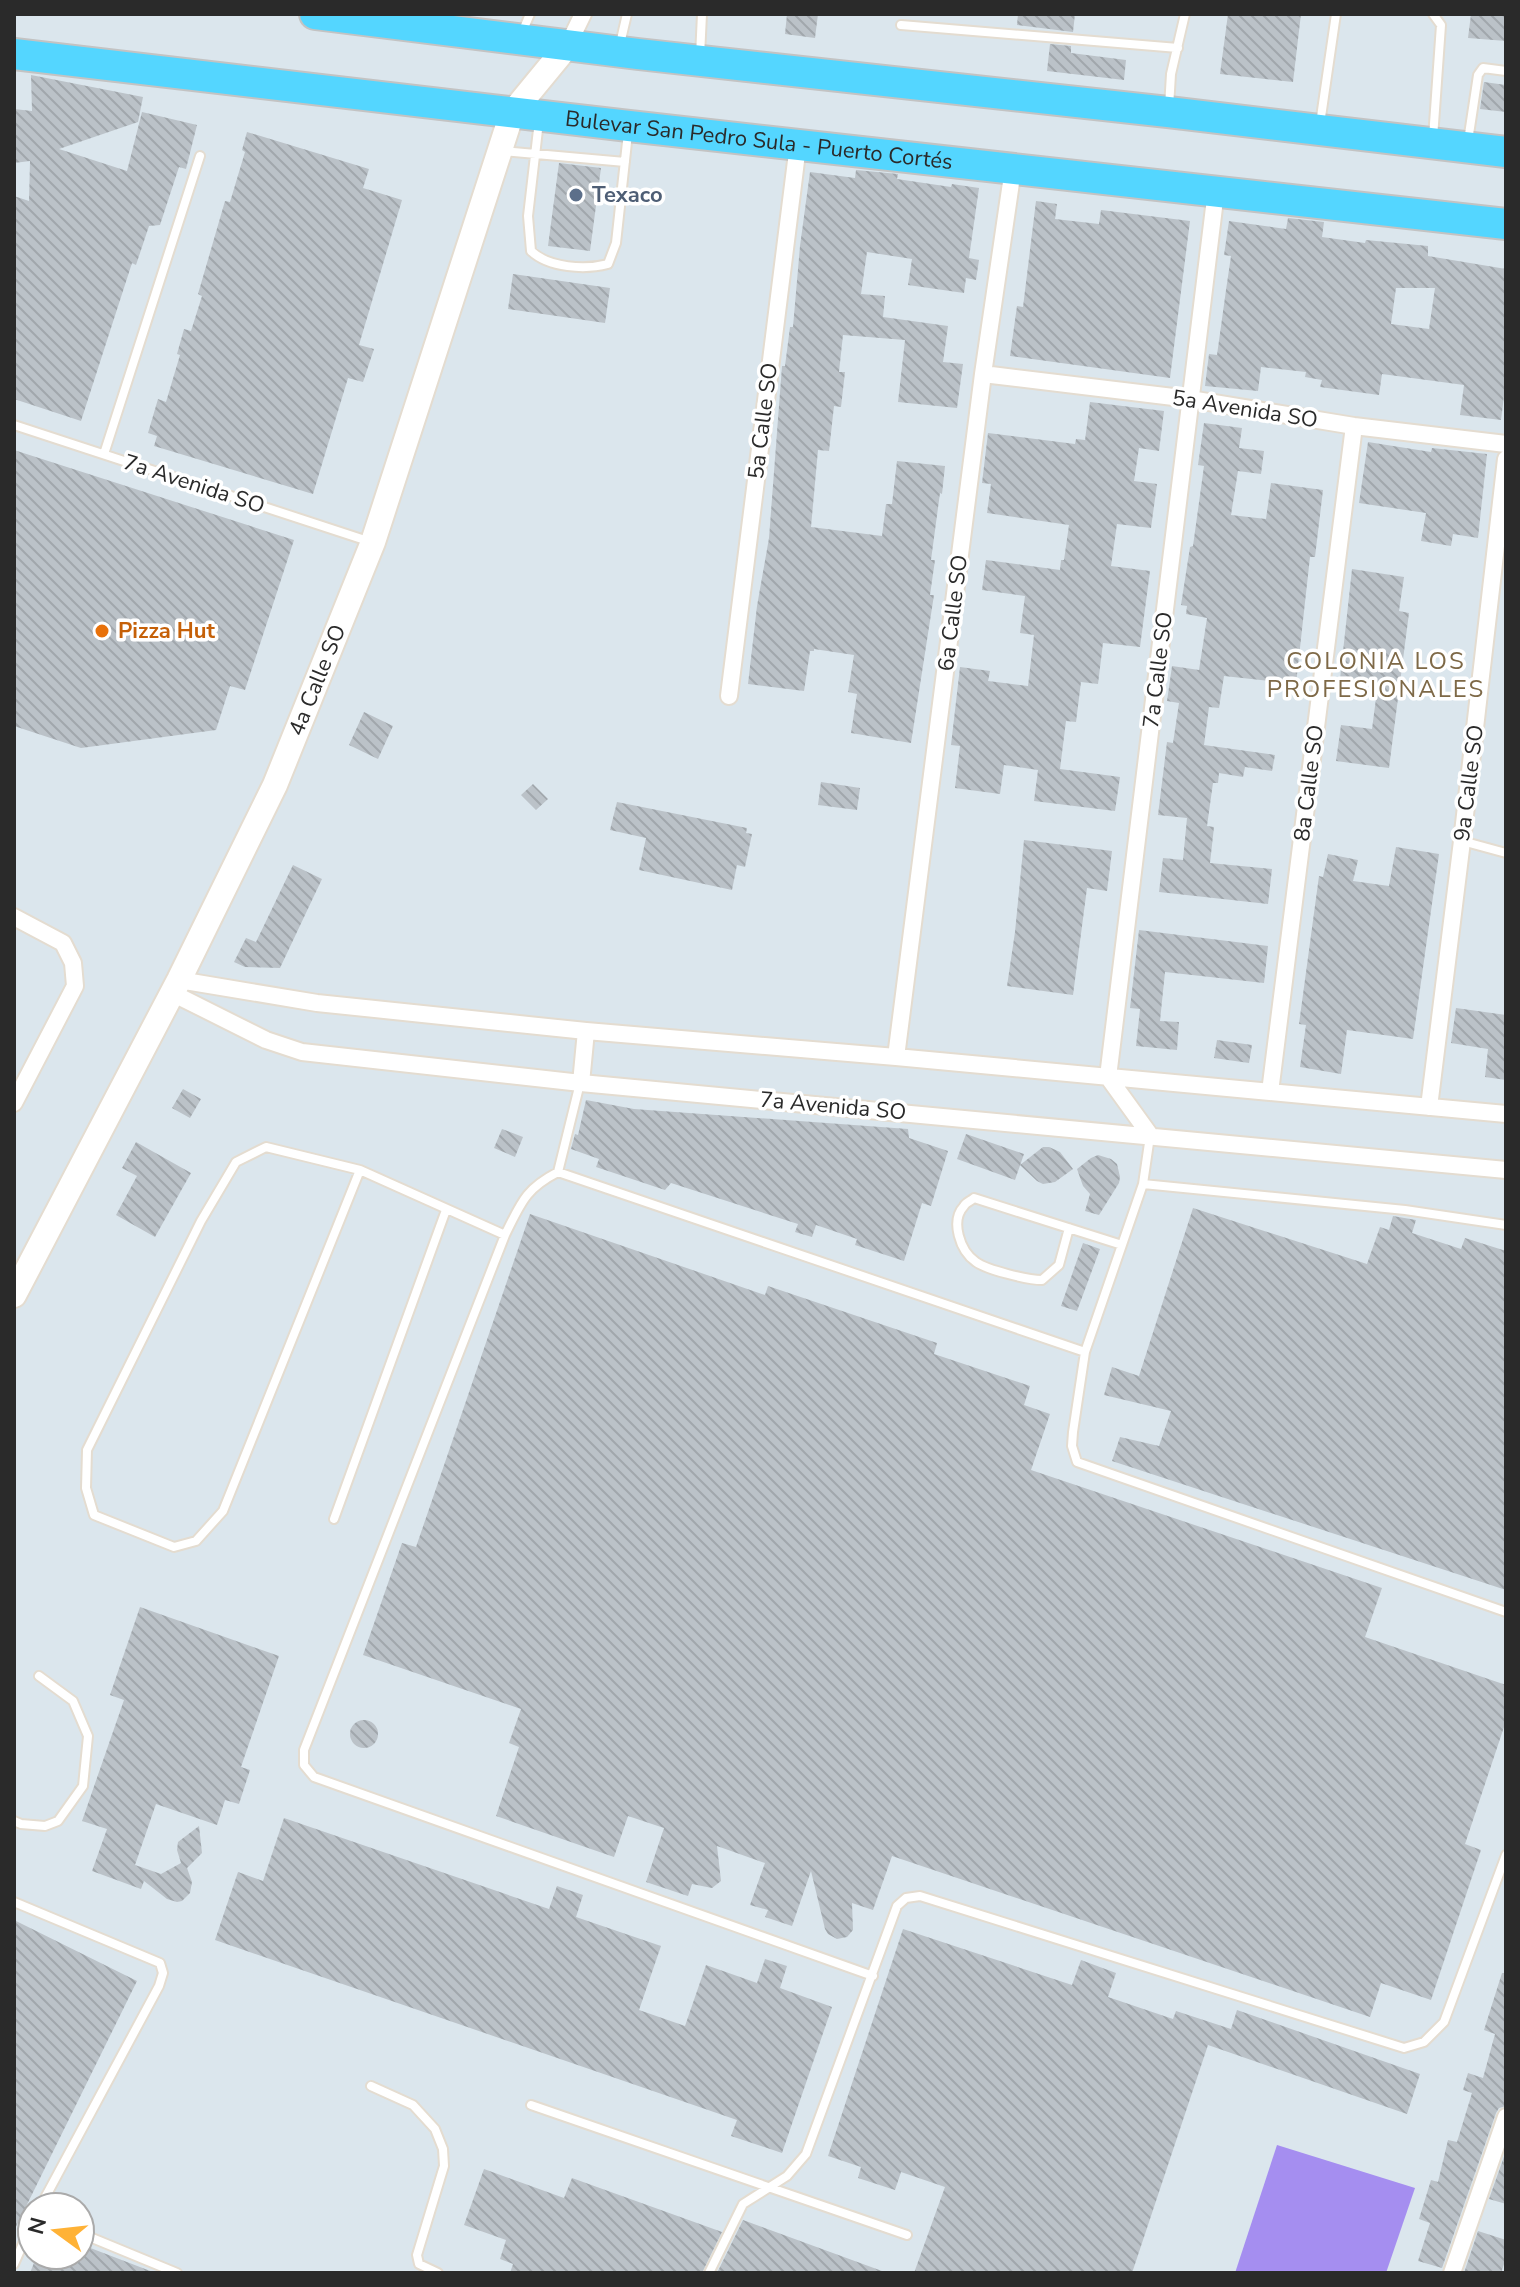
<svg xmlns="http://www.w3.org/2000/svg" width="1520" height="2287" font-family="'Nunito Sans',sans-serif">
<defs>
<pattern id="building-back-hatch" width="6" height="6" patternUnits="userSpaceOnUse" patternTransform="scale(2)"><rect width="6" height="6" fill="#bbc2c8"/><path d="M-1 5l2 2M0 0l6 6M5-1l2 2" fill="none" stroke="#a1a7ac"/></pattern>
</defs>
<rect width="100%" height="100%" fill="#dbe6ed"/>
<path fill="#a58ef0" d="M 1277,2145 L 1415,2188 L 1386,2273 L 1235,2273 Z"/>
<path fill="url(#building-back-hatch)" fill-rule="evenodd" d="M 787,14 L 818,14 L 815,38 L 785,34 Z
M 1018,14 L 1075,14 L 1073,32 L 1017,25 Z
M 1228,14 L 1301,14 L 1293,82 L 1220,74 Z
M 1471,14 L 1506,14 L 1506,41 L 1468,38 Z
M 1050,44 L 1071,46 L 1071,53 L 1126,60 L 1124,80 L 1047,71 Z
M 31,75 L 143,97 L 138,122 L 59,149 L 127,171 L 142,112 L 197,125 L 186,169 L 179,167 L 160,225 L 149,226 L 136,265 L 132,263 L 81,421 L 14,399 L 14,196 L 29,201 L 30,161 L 14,163 L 14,109 L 32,111 Z
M 1484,82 L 1506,85 L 1506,112 L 1480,109 Z
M 247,132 L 369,169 L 363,188 L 402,200 L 359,345 L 374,349 L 363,382 L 348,378 L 313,494 L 154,446 L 157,436 L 148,433 L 158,399 L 166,402 L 180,355 L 177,354 L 184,329 L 191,331 L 202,296 L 198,294 L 225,201 L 230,202 L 245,152 L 242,150 Z
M 559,163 L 601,168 L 590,251 L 548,246 Z
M 856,170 L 898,174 L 897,179 L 951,187 L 952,184 L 979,188 L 969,258 L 979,260 L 976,280 L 966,278 L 964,293 L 908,285 L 912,259 L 867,252 L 861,294 L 885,296 L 883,317 L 948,326 L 943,362 L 963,364 L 957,408 L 898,402 L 905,340 L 843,335 L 839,372 L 845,372 L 841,407 L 834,406 L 829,451 L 818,450 L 811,527 L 882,536 L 886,504 L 892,504 L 897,461 L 945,466 L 942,494 L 940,493 L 931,560 L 935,560 L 930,595 L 934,595 L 911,743 L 851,733 L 857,694 L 848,692 L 854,655 L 814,649 L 814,651 L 810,651 L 804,691 L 748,684 L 757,606 L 769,538 L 782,366 L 785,366 L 790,327 L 793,327 L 800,246 L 810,172 L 855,178 Z
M 1036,201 L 1057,204 L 1055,219 L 1099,224 L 1101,210 L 1190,221 L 1170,378 L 1010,356 L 1017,306 L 1023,307 Z
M 1288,218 L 1324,222 L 1322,237 L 1365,243 L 1366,240 L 1428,246 L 1428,256 L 1506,269 L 1506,380 L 1501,420 L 1460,415 L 1464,385 L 1382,374 L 1379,395 L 1320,387 L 1322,380 L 1305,377 L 1306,372 L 1261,367 L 1258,391 L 1205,386 L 1209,354 L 1217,355 L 1226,290 L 1231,256 L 1224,255 L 1229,221 L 1286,229 ZM 1396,288 L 1435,288 L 1429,329 L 1391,324 Z
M 513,274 L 610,288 L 605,323 L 508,309 Z
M 1090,402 L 1164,411 L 1159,451 L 1139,448 L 1134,481 L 1157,484 L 1151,528 L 1117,524 L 1111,566 L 1150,571 L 1140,647 L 1103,643 L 1098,684 L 1081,682 L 1076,722 L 1066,721 L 1060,769 L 1120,777 L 1115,811 L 1034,801 L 1038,770 L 1004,765 L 1000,794 L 955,788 L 960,746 L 951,745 L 960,667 L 990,671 L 988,681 L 1028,686 L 1034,635 L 1020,633 L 1025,596 L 982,590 L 986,560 L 1060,570 L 1061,560 L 1064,560 L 1069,525 L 987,513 L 991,484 L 982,483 L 988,433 L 1075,444 L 1076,439 L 1085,440 Z
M 1204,423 L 1242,428 L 1239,448 L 1264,451 L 1261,474 L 1238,471 L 1231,515 L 1266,519 L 1271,483 L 1323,490 L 1315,557 L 1310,557 L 1296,684 L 1224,676 L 1219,708 L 1209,707 L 1204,745 L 1275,755 L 1272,771 L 1245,767 L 1243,777 L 1219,773 L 1218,783 L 1213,783 L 1207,826 L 1214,827 L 1210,863 L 1272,869 L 1268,904 L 1159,892 L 1163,858 L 1183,860 L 1187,818 L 1158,815 L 1167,742 L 1173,743 L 1179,703 L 1167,701 L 1172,666 L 1199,670 L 1207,618 L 1186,614 L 1187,606 L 1181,605 L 1190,547 L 1193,546 L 1204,466 L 1198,465 Z
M 1368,442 L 1431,452 L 1432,448 L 1487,454 L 1478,538 L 1453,534 L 1451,546 L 1421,541 L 1426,513 L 1359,503 Z
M 14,450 L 294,540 L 245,690 L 230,686 L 216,730 L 81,748 L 14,726 Z
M 1352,569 L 1404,577 L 1399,611 L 1409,613 L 1389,768 L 1336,761 L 1341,725 L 1372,729 L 1378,683 L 1340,679 Z
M 364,712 L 393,726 L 378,759 L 349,745 Z
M 821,782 L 860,788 L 857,810 L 818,805 Z
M 533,784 L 548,799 L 536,810 L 521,795 Z
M 617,802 L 747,828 L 746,833 L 752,834 L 745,867 L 737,865 L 732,890 L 639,870 L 646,838 L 610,830 Z
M 1024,840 L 1112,851 L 1107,891 L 1087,888 L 1073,995 L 1007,986 L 1015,932 Z
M 1396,847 L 1439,854 L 1413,1039 L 1347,1030 L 1341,1074 L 1300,1067 L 1306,1025 L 1299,1024 L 1319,876 L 1323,877 L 1328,854 L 1358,860 L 1353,881 L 1389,886 Z
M 293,865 L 322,879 L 280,968 L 245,967 L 234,962 L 246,938 L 256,942 Z
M 1139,930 L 1268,946 L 1264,983 L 1165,972 L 1160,1021 L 1179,1022 L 1177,1050 L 1136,1046 L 1140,1009 L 1130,1008 Z
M 1456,1008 L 1506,1015 L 1506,1080 L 1485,1077 L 1488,1049 L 1451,1043 Z
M 1217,1040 L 1252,1045 L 1249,1063 L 1214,1058 Z
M 183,1089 L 201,1099 L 190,1118 L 172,1108 Z
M 586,1100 L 634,1109 L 908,1129 L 909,1138 L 948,1151 L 931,1206 L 922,1203 L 904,1261 L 855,1245 L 857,1239 L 816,1225 L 812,1237 L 795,1232 L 798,1224 L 671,1183 L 665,1190 L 596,1167 L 599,1159 L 571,1149 L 575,1134 L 578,1135 Z
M 502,1129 L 523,1137 L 515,1157 L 494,1148 Z
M 966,1134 L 1024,1154 L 1015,1180 L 957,1159 Z
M 136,1142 L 191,1173 L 155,1237 L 116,1215 L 137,1176 L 122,1168 Z
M 1043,1147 L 1049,1147 L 1060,1152 L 1073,1169 L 1055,1182 L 1043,1184 L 1037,1181 L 1020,1165 Z
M 1098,1155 L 1111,1159 L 1117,1164 L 1120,1177 L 1119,1183 L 1099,1215 L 1085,1211 L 1090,1194 L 1083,1186 L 1077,1169 L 1091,1158 Z
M 1193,1208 L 1367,1264 L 1380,1227 L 1389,1230 L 1393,1216 L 1416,1220 L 1412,1233 L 1461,1249 L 1465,1238 L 1506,1251 L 1506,1590 L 1112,1461 L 1120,1437 L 1159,1446 L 1171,1411 L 1104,1395 L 1112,1367 L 1139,1376 Z
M 530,1214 L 765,1295 L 768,1286 L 937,1343 L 934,1354 L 1030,1386 L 1024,1405 L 1050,1414 L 1031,1470 L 1382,1588 L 1365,1637 L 1506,1685 L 1506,1721 L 1465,1844 L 1481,1850 L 1431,2000 L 1381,1983 L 1370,2017 L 892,1856 L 873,1910 L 852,1903 L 853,1930 L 847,1937 L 837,1939 L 828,1934 L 825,1929 L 811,1871 L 792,1926 L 765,1917 L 768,1910 L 750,1905 L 765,1863 L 717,1846 L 721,1881 L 712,1888 L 692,1884 L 688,1896 L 646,1882 L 664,1828 L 628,1816 L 614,1857 L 496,1816 L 519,1747 L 509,1743 L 521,1709 L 363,1655 L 402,1543 L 416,1547 Z
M 1083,1243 L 1100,1249 L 1077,1311 L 1061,1306 Z
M 140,1607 L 279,1656 L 241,1767 L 250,1770 L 239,1804 L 225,1800 L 217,1825 L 156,1804 L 135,1865 L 161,1874 L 181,1863 L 177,1850 L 178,1842 L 199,1826 L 202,1853 L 187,1868 L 192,1882 L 190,1893 L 182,1901 L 177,1902 L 167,1899 L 144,1881 L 141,1889 L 92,1871 L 107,1829 L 82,1821 L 124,1700 L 110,1695 Z
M350 1734a14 14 0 1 1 28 0a14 14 0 1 1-28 0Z
M 284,1818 L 549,1909 L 557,1886 L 583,1895 L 576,1917 L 661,1946 L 639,2010 L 685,2026 L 706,1965 L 757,1983 L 765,1959 L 787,1966 L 780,1988 L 832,2007 L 782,2153 L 731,2136 L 737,2120 L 215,1940 L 238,1872 L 263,1881 Z
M 14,1920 L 137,1981 L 14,2231 Z
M 903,1929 L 1072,1985 L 1081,1960 L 1116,1973 L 1108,1997 L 1173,2019 L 1176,2011 L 1231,2029 L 1237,2010 L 1420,2074 L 1407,2114 L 1208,2045 L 1132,2273 L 914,2273 L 945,2187 L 901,2172 L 895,2190 L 858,2178 L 861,2167 L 828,2156 Z
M 1502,1973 L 1506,1973 L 1506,2106 L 1499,2108 L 1496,2113 L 1442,2268 L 1418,2261 L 1430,2223 L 1419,2219 L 1431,2180 L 1438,2182 L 1448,2140 L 1457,2142 L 1472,2093 L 1463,2090 L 1468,2073 L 1483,2078 L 1495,2034 L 1484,2030 Z
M 1506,2151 L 1506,2204 L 1489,2199 Z
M 484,2169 L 564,2198 L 572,2178 L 722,2232 L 702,2273 L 510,2273 L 513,2264 L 500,2259 L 506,2240 L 464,2225 Z
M 743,2220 L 882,2271 L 882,2273 L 717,2273 Z
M 1478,2231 L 1506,2240 L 1506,2258 L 1501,2273 L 1464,2273 Z
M 80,2244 L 153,2272 L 153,2273 L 30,2273 L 37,2255 L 48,2255 L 63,2261 L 65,2255 L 80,2255 Z"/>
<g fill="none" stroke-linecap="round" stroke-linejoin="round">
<g stroke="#e4dcd0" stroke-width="12">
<path id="lane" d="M 1433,14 L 1441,25 L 1433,138
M 901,25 L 1178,48
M 521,35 L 530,14
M 620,44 L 627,14
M 700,56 L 702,14
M 1169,107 L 1171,74 L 1185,14
M 539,121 L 528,216 L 531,251 C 549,268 585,270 608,264 L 616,243 L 628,133
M 1320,124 L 1336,14
M 1468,141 L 1478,75 L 1483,68 L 1506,71
M 502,151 L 625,162
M 14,425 L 371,542
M 104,454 L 200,156
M 1462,841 L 1506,853
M 1150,1136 L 1143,1184 L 1085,1352 L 1073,1432 L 1072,1446 L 1077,1462 L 1506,1612
M 360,1170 L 223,1511 L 196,1541 L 174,1547 L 94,1515 L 86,1488 L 87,1450 L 201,1221 L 236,1162 L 266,1147 L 360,1170 L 505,1235
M 558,1172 L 580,1083
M 1143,1184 L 1405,1210 L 1506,1225
M 1069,1228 L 1059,1265 L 1042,1280 C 1028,1280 987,1270 976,1262 C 960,1251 950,1221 964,1206 C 966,1202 971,1201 974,1198 L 1122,1245
M 334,1519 L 446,1210
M 14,1821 L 21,1824 L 45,1826 L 58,1821 L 83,1786 L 88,1736 L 73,1701 L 39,1676
M 14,1902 L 160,1963 L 163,1973 L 159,1986 L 40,2207
M 873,1976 L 314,1777 L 304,1765 L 304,1750 L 505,1235 C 521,1203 525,1189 558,1172 L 1085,1352
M 371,2086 L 413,2105 L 435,2129 L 443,2149 L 444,2166 L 417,2255 L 419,2264 L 438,2273
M 531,2105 L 907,2235
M 80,2233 L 177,2273
M 14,2264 L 32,2223
M 709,2273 L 743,2204 L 787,2176 L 806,2154 L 897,1906 L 906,1898 L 920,1896 L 1404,2048 L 1424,2042 L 1444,2022 L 1506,1855"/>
</g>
<g stroke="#e4dcd0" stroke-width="20">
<path id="street" d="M 568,45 L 583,14
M 983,374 L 1190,399 L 1354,426 L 1506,444
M 729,696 L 798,145
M 14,917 L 63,943 L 73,963 L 75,986 L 14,1103
M 179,980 L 317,1003 L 586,1031 L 896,1057 L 1506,1114
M 172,993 L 266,1040 L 302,1052 L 581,1083 L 1506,1170
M 896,1057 L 983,374 L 1013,169
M 581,1083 L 586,1031
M 1270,1092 L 1354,426
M 1429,1107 L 1462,841 L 1506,459
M 1150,1135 L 1108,1077 L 1216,191
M 1452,2273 L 1506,2117"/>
</g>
<g stroke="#e4dcd0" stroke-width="28">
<g id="secondary">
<path id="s1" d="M 14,1295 L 179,980 L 275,785 L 373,542 L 512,113 L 568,45"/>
</g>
</g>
<g stroke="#c3c3c3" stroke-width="34">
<g id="highway">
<path d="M 315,14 L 638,54 L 1168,112 L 1506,152"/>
<path id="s2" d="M 14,54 L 629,126 L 1506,224"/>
</g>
</g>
<use href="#lane" stroke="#fff" stroke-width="8"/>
<use href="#street" stroke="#fff" stroke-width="16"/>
<use href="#secondary" stroke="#fff" stroke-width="24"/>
<use href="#highway" stroke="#54d6ff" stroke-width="30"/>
</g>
<circle fill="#5c6f8a" stroke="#fff" stroke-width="3" cx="576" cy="195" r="8"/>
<circle fill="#e8710a" stroke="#fff" stroke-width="3" cx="102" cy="631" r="8"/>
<g text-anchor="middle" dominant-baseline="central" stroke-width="7" stroke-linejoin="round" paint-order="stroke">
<g font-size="22" fill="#2a2a2a" stroke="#fff">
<text stroke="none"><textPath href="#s2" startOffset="750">Bulevar San Pedro Sula - Puerto Cortés</textPath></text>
<text transform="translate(1245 409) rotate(9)">5a Avenida SO</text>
<text transform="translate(763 421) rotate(-83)">5a Calle SO</text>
<text transform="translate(194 484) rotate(18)">7a Avenida SO</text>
<text transform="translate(953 613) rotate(-83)">6a Calle SO</text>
<text transform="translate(1158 670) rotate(-83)">7a Calle SO</text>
<text stroke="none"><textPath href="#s1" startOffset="686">4a Calle SO</textPath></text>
<text transform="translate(1309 783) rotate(-83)">8a Calle SO</text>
<text transform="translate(1469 783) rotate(-83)">9a Calle SO</text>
<text transform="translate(833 1106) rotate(5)">7a Avenida SO</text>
</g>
<g font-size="22" font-weight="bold" fill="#4e5e75" stroke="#fff" text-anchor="start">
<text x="592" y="195">Texaco</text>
</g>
<g font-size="22" font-weight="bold" fill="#c56008" stroke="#fff" text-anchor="start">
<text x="118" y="631">Pizza Hut</text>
</g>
<g font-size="24" letter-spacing="2" fill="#7e6947" stroke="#fff">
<text x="1376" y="661">COLONIA LOS<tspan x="1376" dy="28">PROFESIONALES</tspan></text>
</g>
</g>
<rect width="1520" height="2287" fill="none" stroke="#2a2a2a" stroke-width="32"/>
<g transform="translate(56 2231) rotate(285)"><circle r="38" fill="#ffffff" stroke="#aaaaaa" stroke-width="2"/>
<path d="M0-6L14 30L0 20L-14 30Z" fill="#ffb236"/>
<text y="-12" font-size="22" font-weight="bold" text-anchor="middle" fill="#2a2a2a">N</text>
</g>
</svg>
